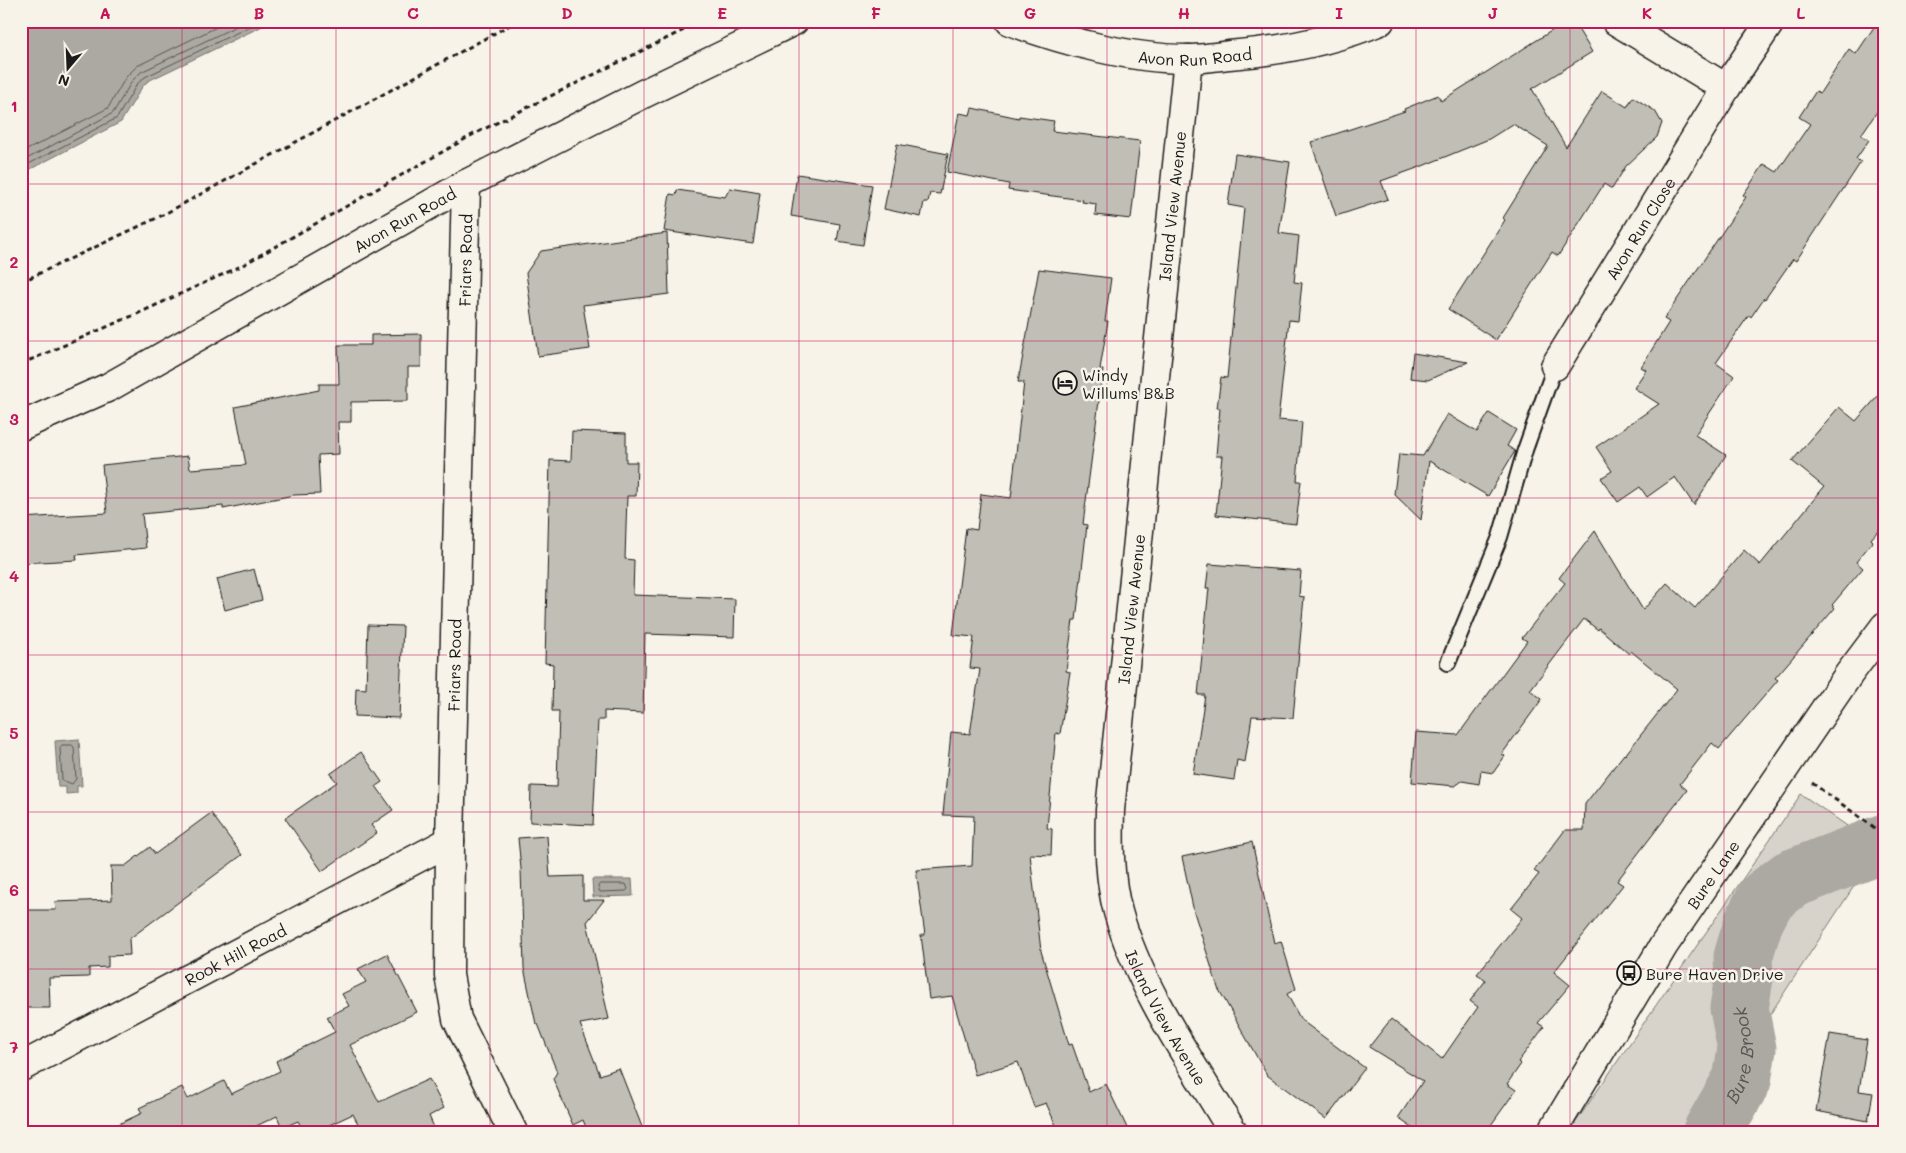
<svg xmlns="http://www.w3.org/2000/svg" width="1906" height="1153" font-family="Mali,sans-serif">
<rect width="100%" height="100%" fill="#f7f3e8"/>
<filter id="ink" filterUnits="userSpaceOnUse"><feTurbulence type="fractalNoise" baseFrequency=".02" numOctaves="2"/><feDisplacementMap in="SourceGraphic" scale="10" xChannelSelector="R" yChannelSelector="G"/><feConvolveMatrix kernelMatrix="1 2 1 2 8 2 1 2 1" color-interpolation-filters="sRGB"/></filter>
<g filter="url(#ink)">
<path fill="#d7d3cb" stroke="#7a7874" d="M 1801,794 L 1879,848 L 1693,1132 L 1569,1132 Z"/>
<path fill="#aca9a2" stroke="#72716c" d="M 21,21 L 273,21 L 148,81 L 142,87 L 121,122 L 21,174 Z
M 79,739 L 82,786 L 77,786 L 77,793 L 66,794 L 66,787 L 58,787 L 55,741 Z
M 592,879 L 632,879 L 633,896 L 593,897 Z"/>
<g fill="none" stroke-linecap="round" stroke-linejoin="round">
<path stroke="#565452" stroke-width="1" d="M 21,153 L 108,108 L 126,77 L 137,66 L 229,21
M 21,162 L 113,113 L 132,81 L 141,72 L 247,21
M 21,168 L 117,118 L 137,84 L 145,77 L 261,21
M 62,745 L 72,745 L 74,747 L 76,779 L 72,784 L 62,780 L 60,748 Z
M 600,884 L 626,884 L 628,889 L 626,891 L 600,892 L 598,887 Z"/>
<path stroke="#aca9a2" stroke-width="59" id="s1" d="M 1712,1132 L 1742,1080 L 1747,1049 L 1739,1008 L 1744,978 L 1743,957 L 1754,921 L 1766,898 L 1791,879 L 1885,843"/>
</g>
<path fill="#c0beb5" stroke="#1c1c1c" d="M 1567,21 L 1573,21 L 1592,52 L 1532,89 L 1566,147 L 1602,91 L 1627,107 L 1633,97 L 1655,111 L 1662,123 L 1657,137 L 1626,166 L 1612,189 L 1604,184 L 1558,256 L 1552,252 L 1496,340 L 1448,309 L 1505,220 L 1503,218 L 1548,146 L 1513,124 L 1489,139 L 1420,167 L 1381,181 L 1388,199 L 1336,216 L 1311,142 L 1405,111 L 1404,109 L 1438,95 L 1441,101 Z
M 1878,21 L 1885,21 L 1885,100 L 1861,135 L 1869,140 L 1856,159 L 1861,162 L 1796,261 L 1793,259 L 1765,299 L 1764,298 L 1751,317 L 1749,315 L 1716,363 L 1734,376 L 1695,435 L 1726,455 L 1694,505 L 1675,477 L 1647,497 L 1640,487 L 1618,502 L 1601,478 L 1612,471 L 1596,447 L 1659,404 L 1634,388 L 1646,370 L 1641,367 L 1669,322 L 1664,319 L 1746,197 L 1743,195 L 1764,164 L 1777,172 L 1810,124 L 1799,117 L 1816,91 L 1820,93 L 1849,49 L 1856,54 Z
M 972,108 L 1019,118 L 1019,116 L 1054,121 L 1052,131 L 1140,141 L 1131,219 L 1095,215 L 1096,204 L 1082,202 L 1083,200 L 1008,190 L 1009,184 L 947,172 L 959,113 L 970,115 Z
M 897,144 L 948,154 L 940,194 L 930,193 L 928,202 L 924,202 L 921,217 L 884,209 Z
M 1235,154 L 1290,162 L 1279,233 L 1299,236 L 1294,282 L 1302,283 L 1298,321 L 1289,320 L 1278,420 L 1302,422 L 1297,481 L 1301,481 L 1296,524 L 1216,515 L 1222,456 L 1216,456 L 1220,408 L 1217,408 L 1221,377 L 1227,378 L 1244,208 L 1228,205 Z
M 797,174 L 872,185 L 863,245 L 837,241 L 840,224 L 791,216 Z
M 730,188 L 760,193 L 753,244 L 664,231 L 670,194 L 676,195 L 677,190 L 725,197 Z
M 667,233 L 669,294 L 583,305 L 590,349 L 538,356 L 526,273 L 541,251 Z
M 1039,269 L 1111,278 L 1105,321 L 1108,321 L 1100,369 L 1103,370 L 1083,524 L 1087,525 L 1081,578 L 1076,620 L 1073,620 L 1066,671 L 1070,672 L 1060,734 L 1056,733 L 1047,828 L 1052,829 L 1051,855 L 1030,854 L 1041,951 L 1069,1045 L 1072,1044 L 1089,1092 L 1106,1084 L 1129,1132 L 1059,1132 L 1046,1103 L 1034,1107 L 1018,1062 L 975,1075 L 952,996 L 929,999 L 921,935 L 925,935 L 916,870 L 972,866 L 974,816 L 943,815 L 951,732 L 970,734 L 980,669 L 970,668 L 974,637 L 953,635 L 966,528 L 977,530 L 981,494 L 1011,498 L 1024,382 L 1018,382 Z
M 421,334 L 421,367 L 408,367 L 408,401 L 351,402 L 351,422 L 338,422 L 339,454 L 318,455 L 320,494 L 294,495 L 223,509 L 223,506 L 142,514 L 146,548 L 76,555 L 77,560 L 21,563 L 21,518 L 107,513 L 102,465 L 188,456 L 190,469 L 246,465 L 235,407 L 319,390 L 319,384 L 339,384 L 338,345 L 371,345 L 371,335 Z
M 1413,353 L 1468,362 L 1428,380 L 1410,378 Z
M 1885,388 L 1885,523 L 1871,539 L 1873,541 L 1856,562 L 1863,568 L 1832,605 L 1835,608 L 1775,678 L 1778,680 L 1719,749 L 1712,743 L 1680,784 L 1687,790 L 1617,881 L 1623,885 L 1554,972 L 1570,985 L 1538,1023 L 1544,1027 L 1518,1062 L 1521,1064 L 1507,1084 L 1516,1090 L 1486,1132 L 1418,1132 L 1398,1118 L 1423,1081 L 1369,1047 L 1391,1019 L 1442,1059 L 1478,1007 L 1470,1001 L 1486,980 L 1477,974 L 1522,918 L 1511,909 L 1539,874 L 1534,871 L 1565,830 L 1584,830 L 1585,804 L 1624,754 L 1625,755 L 1677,689 L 1631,651 L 1629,654 L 1599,628 L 1598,630 L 1584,619 L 1530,690 L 1542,699 L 1502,754 L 1505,756 L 1493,773 L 1481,771 L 1479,784 L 1462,781 L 1455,786 L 1412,782 L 1416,732 L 1458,735 L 1527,641 L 1522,638 L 1565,583 L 1559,578 L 1595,531 L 1643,610 L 1667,583 L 1695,608 L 1744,550 L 1760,565 L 1824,487 L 1792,461 L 1839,407 L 1856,421 Z
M 1489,413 L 1516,430 L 1507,446 L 1515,451 L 1488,496 L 1429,461 L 1421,520 L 1394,494 L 1399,454 L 1423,456 L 1447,414 L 1477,432 Z
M 572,431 L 626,433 L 626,462 L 637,462 L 636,496 L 627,496 L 625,559 L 634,560 L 633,595 L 735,599 L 734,637 L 645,634 L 643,713 L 604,711 L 604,720 L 598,720 L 593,825 L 530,822 L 531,786 L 557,787 L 559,711 L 552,711 L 553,664 L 545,663 L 550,460 L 571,461 Z
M 1209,564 L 1301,571 L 1299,596 L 1304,597 L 1293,718 L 1252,716 L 1245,762 L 1237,760 L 1234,780 L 1193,774 L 1205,695 L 1198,695 L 1209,588 L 1206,588 Z
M 254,569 L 262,600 L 225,610 L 217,579 Z
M 368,625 L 403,626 L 399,718 L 355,716 L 356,688 L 366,689 Z
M 361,752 L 382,782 L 376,786 L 393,810 L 371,825 L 377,833 L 322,871 L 285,818 L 337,782 L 330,774 Z
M 211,813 L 242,855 L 129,939 L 130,955 L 108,956 L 108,967 L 89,968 L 89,977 L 49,978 L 50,1008 L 21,1008 L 21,910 L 56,910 L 55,902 L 112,900 L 111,866 L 125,866 L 150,847 L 155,854 Z
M 547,836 L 550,877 L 583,876 L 583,900 L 604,900 L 587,922 L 609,1019 L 580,1024 L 600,1075 L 619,1068 L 644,1132 L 588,1132 L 583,1120 L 573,1125 L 553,1079 L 557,1072 L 538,1024 L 536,1024 L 524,968 L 521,869 L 518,838 Z
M 1252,842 L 1274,943 L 1281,941 L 1296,989 L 1287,994 L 1301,1020 L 1365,1068 L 1326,1119 L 1267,1075 L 1218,988 L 1194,912 L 1182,857 Z
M 387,954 L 417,1012 L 350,1045 L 379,1102 L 429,1079 L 444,1108 L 429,1116 L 436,1132 L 362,1132 L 353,1114 L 314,1132 L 304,1132 L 298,1121 L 282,1128 L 277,1116 L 244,1132 L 102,1132 L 142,1113 L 139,1108 L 182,1087 L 188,1099 L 224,1081 L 231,1094 L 280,1071 L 276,1061 L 335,1032 L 327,1017 L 349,1006 L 342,994 L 366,982 L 358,969 Z
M 1830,1034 L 1867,1040 L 1859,1091 L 1873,1093 L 1868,1121 L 1816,1111 Z"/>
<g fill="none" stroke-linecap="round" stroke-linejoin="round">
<g stroke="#1c1c1c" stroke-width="18">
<path id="service" d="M 1448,663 L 1500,537 L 1525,450 L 1555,366"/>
</g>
<g stroke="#1c1c1c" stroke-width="31">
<g id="minor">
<path id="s2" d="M 1010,21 C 1063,41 1130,59 1188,59 C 1201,59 1215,57 1229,55 C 1281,51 1332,41 1380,21"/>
<path d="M 1616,21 L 1726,88"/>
<path id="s3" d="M 1188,59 L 1110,810 C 1109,845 1109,879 1118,912 C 1140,990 1192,1063 1233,1132"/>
<path d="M 466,184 L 450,841 L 449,975 L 457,1019 L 513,1132"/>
<path id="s4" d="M 1555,366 L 1726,88 L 1771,21"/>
<path id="s5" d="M 21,426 L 109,387 L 466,184 L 643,94 L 794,21"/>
<path id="s6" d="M 21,1067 L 450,841"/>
</g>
</g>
<g stroke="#1c1c1c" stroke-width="31">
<g id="tertiary">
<path id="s7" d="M 1552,1132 L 1664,945 L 1849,674 L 1885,626"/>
</g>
</g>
<path stroke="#1c1c1c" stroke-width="3" stroke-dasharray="5 4" stroke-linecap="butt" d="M 21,282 L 159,217 L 517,21
M 21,364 L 139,313 L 241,266 L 474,134 L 702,21
M 1812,783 L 1885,835"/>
<use href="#service" stroke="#f7f3e8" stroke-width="14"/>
<use href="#minor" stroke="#f7f3e8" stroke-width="28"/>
<use href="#tertiary" stroke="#f7f3e8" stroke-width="28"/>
</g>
</g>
<path fill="none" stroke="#c2185b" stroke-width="1" stroke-opacity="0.55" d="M 182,21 L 182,1132M 336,21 L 336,1132M 490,21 L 490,1132M 644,21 L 644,1132M 799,21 L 799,1132M 953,21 L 953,1132M 1107,21 L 1107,1132M 1262,21 L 1262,1132M 1416,21 L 1416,1132M 1570,21 L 1570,1132M 1724,21 L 1724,1132M 21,184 L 1885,184M 21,341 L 1885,341M 21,498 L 1885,498M 21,655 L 1885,655M 21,812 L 1885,812M 21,969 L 1885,969"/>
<defs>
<g id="hotel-ring" transform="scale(1.25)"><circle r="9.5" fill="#f7f3e8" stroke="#1c1c1c" stroke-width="1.5"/><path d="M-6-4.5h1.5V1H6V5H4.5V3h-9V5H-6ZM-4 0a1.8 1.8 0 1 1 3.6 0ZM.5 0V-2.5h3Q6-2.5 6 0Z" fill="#1c1c1c"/></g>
<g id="bus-ring" transform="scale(1.25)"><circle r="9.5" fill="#f7f3e8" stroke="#1c1c1c" stroke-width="1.5"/><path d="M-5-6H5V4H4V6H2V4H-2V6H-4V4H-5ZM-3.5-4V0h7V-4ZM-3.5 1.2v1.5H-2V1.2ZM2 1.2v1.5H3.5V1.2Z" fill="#1c1c1c"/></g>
</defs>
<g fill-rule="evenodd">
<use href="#hotel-ring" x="1065" y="383"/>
<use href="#bus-ring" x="1629" y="973"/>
</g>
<g text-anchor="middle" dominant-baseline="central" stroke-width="5" stroke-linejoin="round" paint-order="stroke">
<g font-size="16" fill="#1c1c1c" stroke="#f7f3e8">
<text stroke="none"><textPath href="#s2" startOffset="190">Avon Run Road</textPath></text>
<text transform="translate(1172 206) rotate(-84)">Island View Avenue</text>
<text stroke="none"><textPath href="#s5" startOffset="436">Avon Run Road</textPath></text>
<text stroke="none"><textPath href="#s4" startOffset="162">Avon Run Close</textPath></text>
<text transform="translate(465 260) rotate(-89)">Friars Road</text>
<text transform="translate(1131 609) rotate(-84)">Island View Avenue</text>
<text transform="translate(454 665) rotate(-89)">Friars Road</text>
<text stroke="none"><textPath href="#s7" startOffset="304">Bure Lane</textPath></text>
<text stroke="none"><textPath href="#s6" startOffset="242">Rook Hill Road</textPath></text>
<text stroke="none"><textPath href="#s3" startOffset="974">Island View Avenue</textPath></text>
</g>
<g font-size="16" fill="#1c1c1c" stroke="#f7f3e8" text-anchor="start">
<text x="1082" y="374">Windy<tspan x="1082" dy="18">Willums B&amp;B</tspan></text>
<text x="1646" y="973">Bure Haven Drive</text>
</g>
<g font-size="18" font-style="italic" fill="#565452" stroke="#f7f3e8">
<text stroke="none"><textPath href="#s1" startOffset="85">Bure Brook</textPath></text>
</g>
</g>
<rect width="1906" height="1153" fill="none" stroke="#f7f3e8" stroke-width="55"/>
<g transform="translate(68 68) rotate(199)" stroke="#f7f3e8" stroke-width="4" paint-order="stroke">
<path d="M0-4L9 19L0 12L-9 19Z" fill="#1c1c1c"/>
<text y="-8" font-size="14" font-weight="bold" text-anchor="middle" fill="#1c1c1c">N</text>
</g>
<rect x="28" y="28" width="1850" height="1098" fill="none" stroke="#c2185b" stroke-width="2"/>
<g font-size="16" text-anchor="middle" font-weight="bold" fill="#c2185b">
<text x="105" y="19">A</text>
<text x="259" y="19">B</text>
<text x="413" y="19">C</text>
<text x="567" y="19">D</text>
<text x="722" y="19">E</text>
<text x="876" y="19">F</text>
<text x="1030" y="19">G</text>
<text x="1184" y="19">H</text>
<text x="1339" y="19">I</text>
<text x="1493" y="19">J</text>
<text x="1647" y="19">K</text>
<text x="1801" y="19">L</text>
<text x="14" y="112">1</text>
<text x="14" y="268">2</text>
<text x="14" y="425">3</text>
<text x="14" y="582">4</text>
<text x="14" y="739">5</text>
<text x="14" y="896">6</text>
<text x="14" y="1053">7</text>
</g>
</svg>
